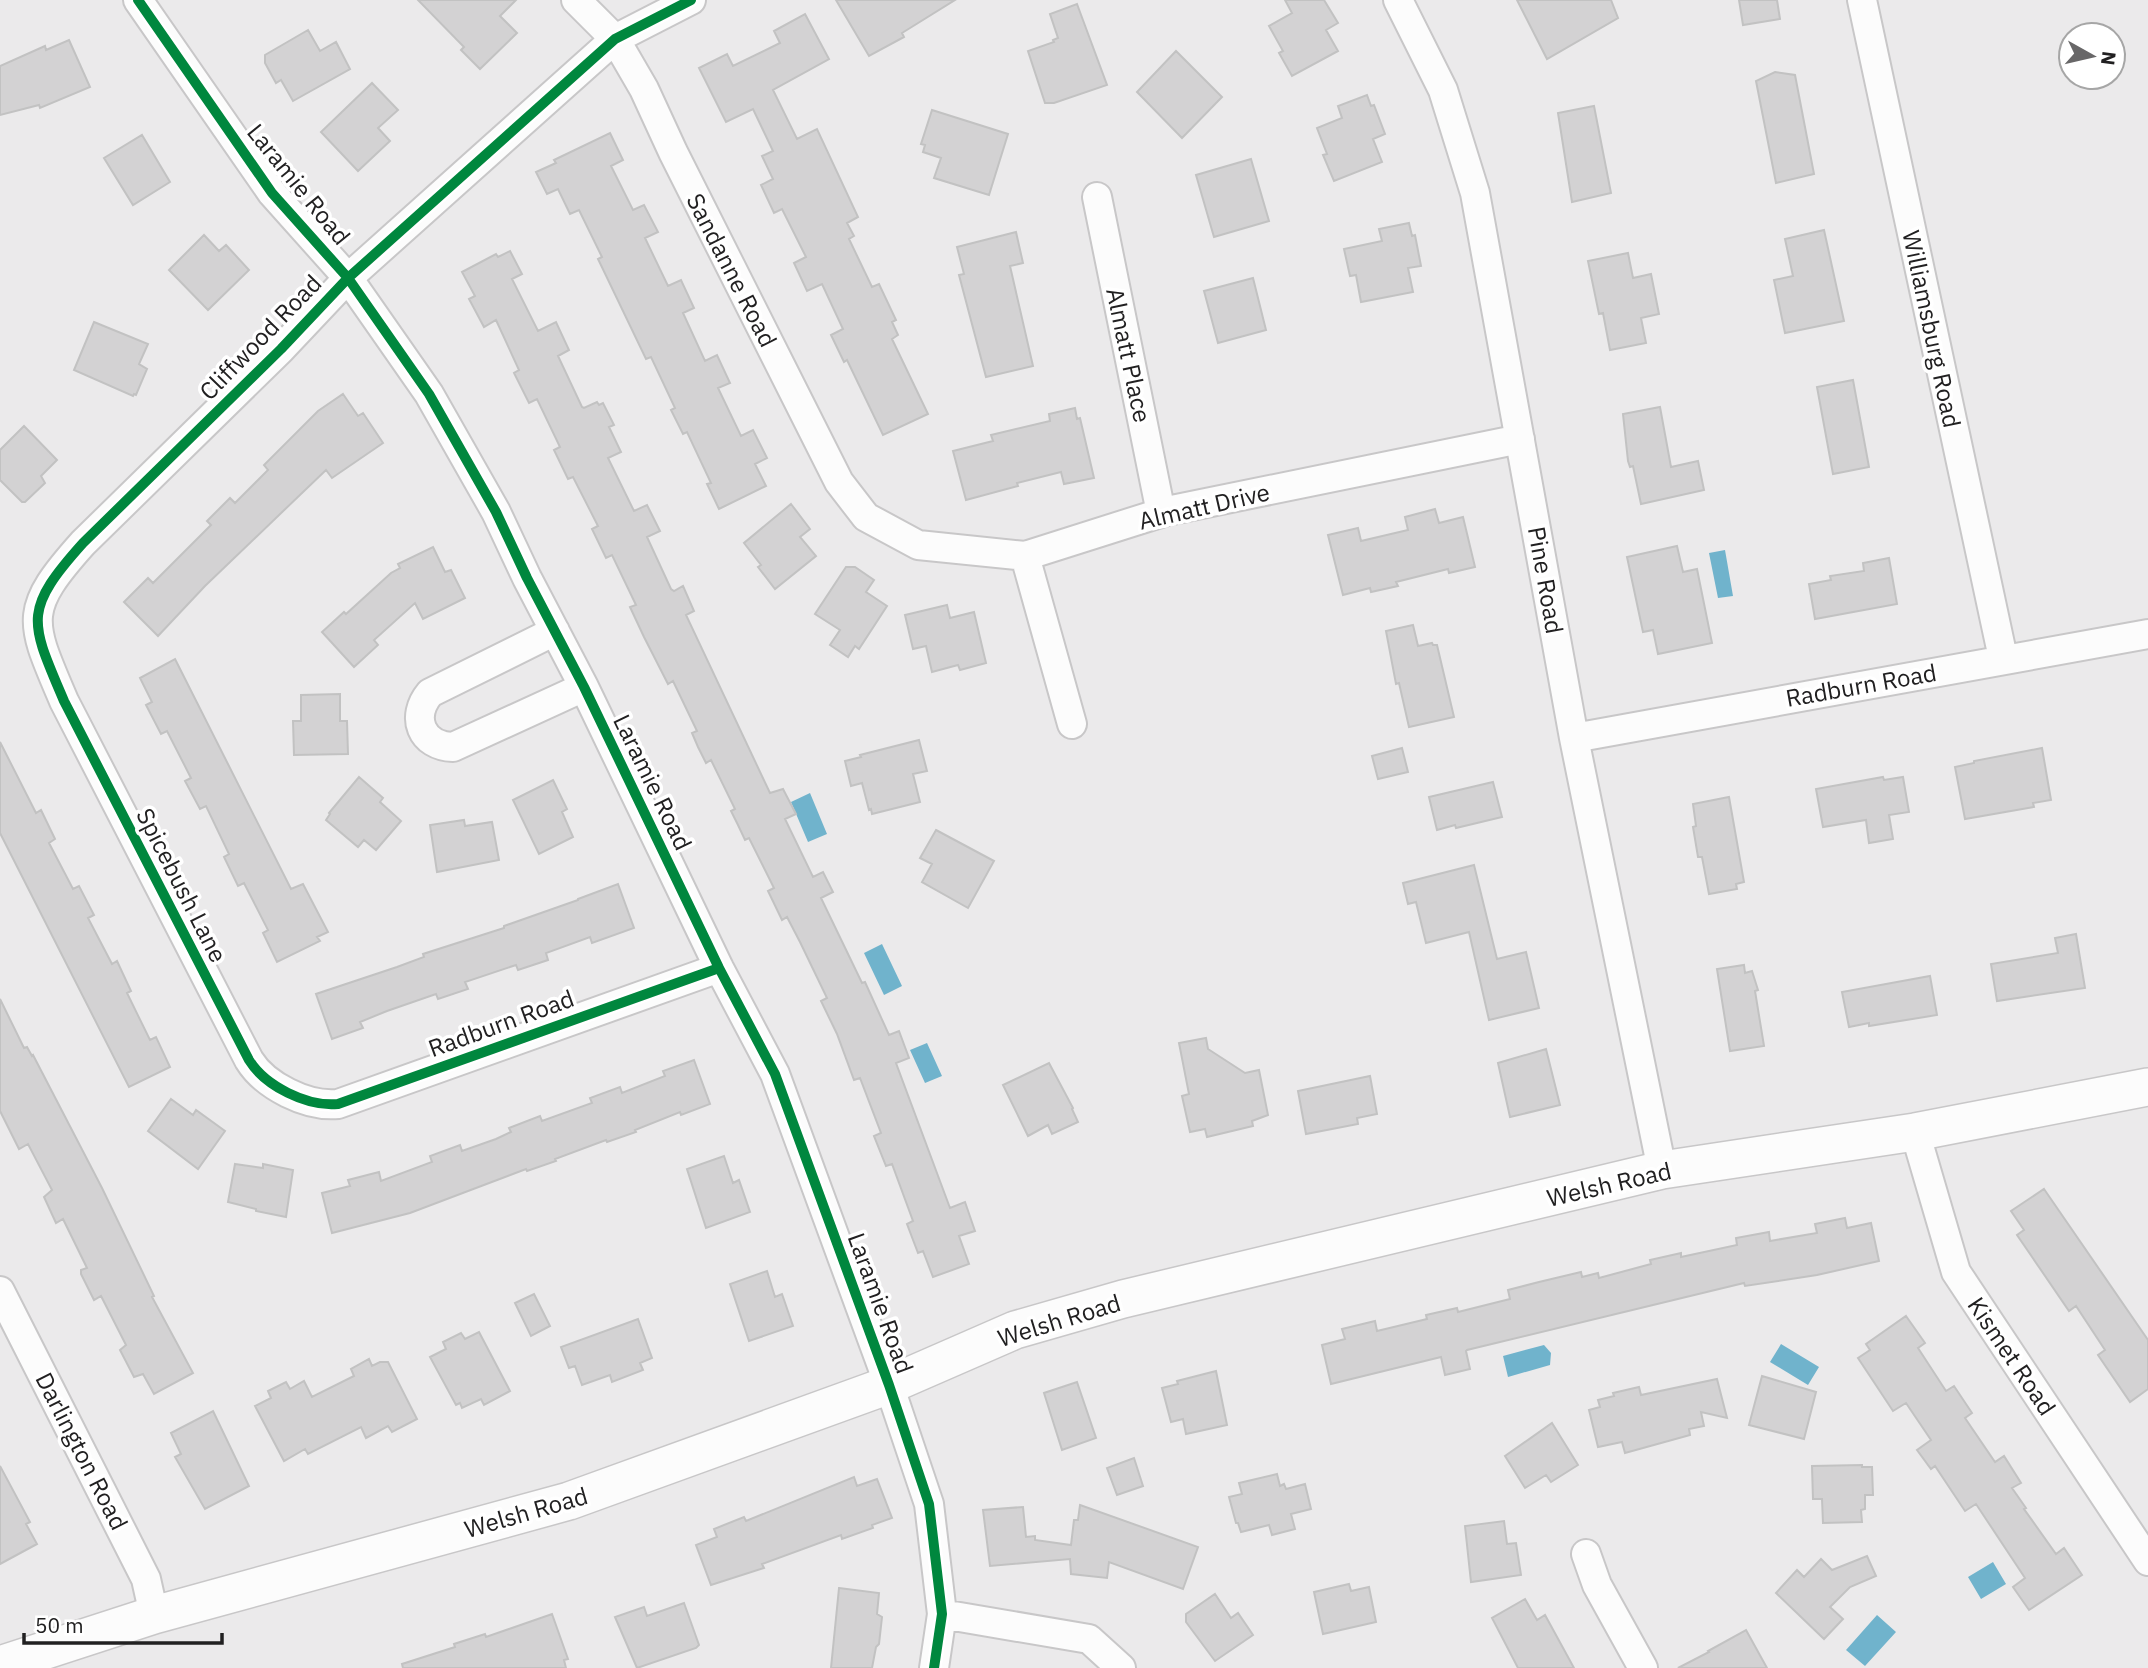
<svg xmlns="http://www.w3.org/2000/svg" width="2148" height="1668" font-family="'IBM Plex Sans',sans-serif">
<rect width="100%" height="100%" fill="#ebeaeb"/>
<path fill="#70b3cc" d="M 1725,550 L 1733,596 L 1718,598 L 1709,553 Z
M 810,793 L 827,834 L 808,842 L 791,802 Z
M 882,944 L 902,986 L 884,995 L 864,953 Z
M 927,1043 L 942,1076 L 925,1083 L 910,1050 Z
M 1781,1344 L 1819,1367 L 1808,1385 L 1770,1362 Z
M 1544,1345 L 1551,1353 L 1550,1365 L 1508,1377 L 1503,1356 Z
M 1993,1562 L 2006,1584 L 1981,1599 L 1968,1577 Z
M 1877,1615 L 1896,1632 L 1865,1666 L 1846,1650 Z"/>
<path fill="#d3d2d3" stroke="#c2c2c2" stroke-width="2" d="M 418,0 L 516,0 L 500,16 L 517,33 L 480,69 L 461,50 L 464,47 Z
M 836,0 L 955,0 L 902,33 L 904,37 L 869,56 Z
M 1285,0 L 1324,0 L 1338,23 L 1326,30 L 1338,51 L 1292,76 L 1279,53 L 1283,51 L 1269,26 L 1292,13 Z
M 1517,0 L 1611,0 L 1618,18 L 1547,59 Z
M 1739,0 L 1777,0 L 1780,19 L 1743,25 Z
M 1077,4 L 1107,85 L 1054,103 L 1045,103 L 1028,51 L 1054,42 L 1053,40 L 1058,38 L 1050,14 Z
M 805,14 L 829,59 L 773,90 L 797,139 L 817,129 L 858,217 L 847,223 L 854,236 L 849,239 L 872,287 L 879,284 L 896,320 L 892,322 L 898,335 L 892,339 L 928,414 L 883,435 L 847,360 L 844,362 L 831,335 L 843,329 L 822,284 L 807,291 L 794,263 L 806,257 L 782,209 L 774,213 L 761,185 L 773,179 L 762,156 L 773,151 L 753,109 L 726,122 L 699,68 L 727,54 L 733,66 L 780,43 L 774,31 Z
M 308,30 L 320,51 L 336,42 L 350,69 L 293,101 L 281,80 L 276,83 L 265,63 L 265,55 Z
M 69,40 L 90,87 L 40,108 L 39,105 L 0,115 L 0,66 L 45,46 L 46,50 Z
M 1176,51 L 1222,97 L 1182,138 L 1137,92 Z
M 1775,72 L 1795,75 L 1814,174 L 1776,183 L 1756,81 Z
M 372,83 L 398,110 L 378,128 L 390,141 L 358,171 L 321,132 Z
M 1367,95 L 1371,106 L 1374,105 L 1385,134 L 1373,139 L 1382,162 L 1334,181 L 1323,155 L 1327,154 L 1317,128 L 1342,118 L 1338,106 Z
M 1594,106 L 1611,193 L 1572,202 L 1558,113 Z
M 932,110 L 1008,134 L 989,195 L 934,178 L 941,158 L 923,152 L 925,145 L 921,144 Z
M 610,133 L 623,160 L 611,166 L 633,210 L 644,205 L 658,232 L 645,238 L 668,286 L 681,280 L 694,308 L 683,313 L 705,361 L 717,355 L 730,383 L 718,388 L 741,436 L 753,430 L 767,458 L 755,464 L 766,486 L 719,509 L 707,484 L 711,483 L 687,432 L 683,434 L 671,410 L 675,408 L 651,357 L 646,359 L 598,259 L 602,257 L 579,210 L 570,214 L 558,189 L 547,194 L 536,172 L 556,163 L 554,160 Z
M 142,135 L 170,182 L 133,205 L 104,158 Z
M 1251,159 L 1269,221 L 1214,237 L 1196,175 Z
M 1409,223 L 1412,236 L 1415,235 L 1421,266 L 1408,268 L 1413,292 L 1361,302 L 1356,275 L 1350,276 L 1344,249 L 1382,241 L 1379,229 Z
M 1824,230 L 1844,321 L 1785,333 L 1774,280 L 1793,276 L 1785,239 Z
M 1016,232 L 1023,263 L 1010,266 L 1033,366 L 986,377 L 959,275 L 964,274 L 957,247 Z
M 204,235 L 219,251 L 226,245 L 249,270 L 208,310 L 169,270 Z
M 510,251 L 522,274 L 512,279 L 538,331 L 556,322 L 569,350 L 558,356 L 582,407 L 584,408 L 597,402 L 599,405 L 603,403 L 614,425 L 609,427 L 621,452 L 608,458 L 634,511 L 647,505 L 660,531 L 647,537 L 671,589 L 674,591 L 683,586 L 694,611 L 686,615 L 770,793 L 783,789 L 796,814 L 785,819 L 813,877 L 823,872 L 833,892 L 821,898 L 849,956 L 862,983 L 865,982 L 889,1035 L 899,1031 L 909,1058 L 896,1063 L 950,1208 L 965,1202 L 975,1231 L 959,1236 L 969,1264 L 933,1277 L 923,1251 L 918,1253 L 907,1224 L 913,1221 L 892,1164 L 886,1166 L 874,1136 L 881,1133 L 860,1078 L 854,1080 L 837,1034 L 821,1001 L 827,998 L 800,942 L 787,917 L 782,920 L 768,891 L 774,888 L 749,838 L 745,840 L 738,825 L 731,811 L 735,809 L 711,760 L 706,763 L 698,747 L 692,733 L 697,731 L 673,681 L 668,684 L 644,637 L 630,607 L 636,605 L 612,555 L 606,558 L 592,529 L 598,526 L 573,477 L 568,479 L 554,450 L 560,447 L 537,399 L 529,403 L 514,373 L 519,370 L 496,320 L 484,327 L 469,299 L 475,296 L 462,272 L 496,254 L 498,257 Z
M 1628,253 L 1633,278 L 1651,274 L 1659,314 L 1641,318 L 1646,343 L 1610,350 L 1603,313 L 1599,314 L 1588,261 Z
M 1253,278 L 1266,330 L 1218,343 L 1204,291 Z
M 94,322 L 148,344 L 139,364 L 147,369 L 136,395 L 134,394 L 133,396 L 74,370 Z
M 1853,380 L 1869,467 L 1833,474 L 1817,387 Z
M 343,394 L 358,416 L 363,413 L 383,443 L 332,478 L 326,470 L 205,586 L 158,636 L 124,602 L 148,578 L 153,583 L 211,525 L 207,521 L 230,498 L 235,503 L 268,470 L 264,465 L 318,411 Z
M 1660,407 L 1671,467 L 1698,461 L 1704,490 L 1641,504 L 1633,466 L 1630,467 L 1628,461 L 1623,414 Z
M 1075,408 L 1077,419 L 1080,418 L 1094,478 L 1064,484 L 1061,472 L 1017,483 L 1018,486 L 966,500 L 953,451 L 993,441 L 991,435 L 1050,421 L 1049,414 Z
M 24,426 L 57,460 L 41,476 L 45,483 L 25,502 L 22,502 L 0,480 L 0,450 Z
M 791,504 L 810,529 L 800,537 L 816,556 L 775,589 L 758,567 L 761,565 L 744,543 Z
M 1435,509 L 1439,523 L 1463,517 L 1475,567 L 1449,573 L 1448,569 L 1396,582 L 1398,586 L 1371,592 L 1370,588 L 1343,595 L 1328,535 L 1358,528 L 1361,541 L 1408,530 L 1405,517 Z
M 1677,546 L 1683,572 L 1697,569 L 1712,643 L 1658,654 L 1653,630 L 1643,632 L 1627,557 Z
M 433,547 L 445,572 L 451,570 L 465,598 L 423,619 L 415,603 L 374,640 L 378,645 L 354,667 L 322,632 L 344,612 L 346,614 L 391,573 L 400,568 L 398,564 Z
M 1889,558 L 1897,604 L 1815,619 L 1809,584 L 1831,580 L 1830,576 L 1864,571 L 1863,563 Z
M 846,567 L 855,567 L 874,580 L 866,592 L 887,606 L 859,649 L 855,646 L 848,657 L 830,645 L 840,630 L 815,614 Z
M 947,605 L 950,618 L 974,612 L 986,663 L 960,670 L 958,665 L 932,672 L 926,646 L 913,649 L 905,615 Z
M 1413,625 L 1418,646 L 1432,643 L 1433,645 L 1437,645 L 1454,717 L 1409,727 L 1399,683 L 1396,684 L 1386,631 Z
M 175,659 L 291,889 L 303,884 L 328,932 L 317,937 L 320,941 L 277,962 L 263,933 L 268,930 L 244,883 L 238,886 L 224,857 L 229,854 L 206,806 L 200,809 L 185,781 L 191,778 L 167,731 L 161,734 L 146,705 L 152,702 L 140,678 Z
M 340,694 L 340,721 L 347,721 L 348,754 L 294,755 L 293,721 L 301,721 L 301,695 Z
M 919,740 L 927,771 L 913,774 L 920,802 L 872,814 L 871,809 L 869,810 L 862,783 L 851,786 L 845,761 L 861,757 L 860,755 Z
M 0,742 L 36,813 L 41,810 L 55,839 L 49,843 L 73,889 L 79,886 L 94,915 L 88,918 L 112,964 L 117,961 L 131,991 L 127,993 L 150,1040 L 156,1037 L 170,1067 L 129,1087 L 0,833 Z
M 1402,748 L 1408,772 L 1378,779 L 1372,756 Z
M 2042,748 L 2051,800 L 2033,803 L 2034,807 L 1965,819 L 1955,767 L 1974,763 L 1974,761 Z
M 359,777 L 383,798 L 380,802 L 401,821 L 376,850 L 364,840 L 358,847 L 326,820 L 330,814 L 329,813 Z
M 1883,777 L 1884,780 L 1903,777 L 1909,812 L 1889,815 L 1893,839 L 1869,843 L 1866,820 L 1823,827 L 1816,789 Z
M 553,780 L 567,809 L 562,812 L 573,837 L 539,854 L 513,800 Z
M 1493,782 L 1502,817 L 1456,828 L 1455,825 L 1437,830 L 1429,797 Z
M 1729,797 L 1744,882 L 1736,884 L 1737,889 L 1709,894 L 1702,857 L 1698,857 L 1693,827 L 1696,826 L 1693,804 Z
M 464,820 L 465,826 L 492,822 L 499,860 L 437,872 L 430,825 Z
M 936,830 L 994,861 L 968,908 L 922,882 L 932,864 L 920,858 Z
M 1474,865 L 1497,959 L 1526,952 L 1539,1008 L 1489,1020 L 1469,932 L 1426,943 L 1416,902 L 1408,904 L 1403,883 Z
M 618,884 L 634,928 L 592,943 L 590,937 L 546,953 L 548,960 L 518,970 L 516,965 L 465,982 L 468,989 L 438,999 L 436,994 L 387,1011 L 360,1022 L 363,1028 L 332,1039 L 316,994 L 397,967 L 424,957 L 423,954 L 504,928 L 504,926 L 578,900 L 578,899 Z
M 2076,934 L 2085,988 L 1997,1001 L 1991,964 L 2058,953 L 2055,938 Z
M 1744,965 L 1745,973 L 1752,971 L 1758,990 L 1755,991 L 1764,1046 L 1730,1051 L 1717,969 Z
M 1930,976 L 1937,1015 L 1869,1026 L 1869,1023 L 1849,1027 L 1842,992 Z
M 0,999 L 24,1048 L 27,1047 L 32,1056 L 33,1055 L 102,1188 L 154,1296 L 152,1297 L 193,1373 L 154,1394 L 143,1374 L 134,1377 L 120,1350 L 126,1345 L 101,1296 L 94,1300 L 81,1274 L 81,1270 L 87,1268 L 63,1219 L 56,1223 L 44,1197 L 52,1190 L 28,1144 L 19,1149 L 0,1111 Z
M 1206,1038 L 1208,1049 L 1245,1073 L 1259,1070 L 1268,1115 L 1252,1121 L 1253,1126 L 1207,1137 L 1205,1129 L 1190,1132 L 1182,1096 L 1189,1094 L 1179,1043 Z
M 1546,1049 L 1560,1105 L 1510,1117 L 1498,1063 Z
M 694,1060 L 710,1104 L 681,1115 L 680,1112 L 635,1130 L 636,1132 L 607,1142 L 606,1140 L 555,1159 L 556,1161 L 527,1171 L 526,1169 L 410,1213 L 332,1233 L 322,1193 L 350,1186 L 348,1180 L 379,1172 L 381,1181 L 432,1162 L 430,1156 L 460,1145 L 462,1151 L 496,1139 L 511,1132 L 509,1128 L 540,1116 L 542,1121 L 592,1103 L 590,1098 L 620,1087 L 622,1093 L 665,1076 L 663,1071 Z
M 1049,1063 L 1073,1108 L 1072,1109 L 1078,1122 L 1052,1134 L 1048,1125 L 1028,1136 L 1003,1085 Z
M 1370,1076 L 1377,1114 L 1357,1118 L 1358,1124 L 1306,1134 L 1298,1091 Z
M 171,1099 L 193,1115 L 196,1110 L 225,1131 L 198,1169 L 148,1131 Z
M 724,1156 L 733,1183 L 739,1180 L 750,1212 L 706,1228 L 687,1169 Z
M 235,1164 L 263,1168 L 263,1164 L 293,1170 L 286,1217 L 256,1211 L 256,1209 L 228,1202 Z
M 2044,1189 L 2148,1340 L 2148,1389 L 2130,1402 L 2098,1355 L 2105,1350 L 2076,1306 L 2069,1311 L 2017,1235 L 2024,1230 L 2011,1211 Z
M 1845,1218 L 1847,1228 L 1871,1223 L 1879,1261 L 1817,1275 L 1745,1286 L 1744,1283 L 1467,1350 L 1466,1351 L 1470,1369 L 1445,1375 L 1441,1357 L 1331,1384 L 1322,1345 L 1345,1339 L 1342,1329 L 1375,1321 L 1377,1331 L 1427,1319 L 1426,1315 L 1457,1308 L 1458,1312 L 1510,1299 L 1508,1290 L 1539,1282 L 1581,1272 L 1582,1277 L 1598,1273 L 1599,1278 L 1651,1264 L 1650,1260 L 1681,1253 L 1681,1257 L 1737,1245 L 1736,1238 L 1769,1232 L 1770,1241 L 1817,1233 L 1815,1224 Z
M 767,1271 L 775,1297 L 782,1294 L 793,1326 L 749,1341 L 730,1284 Z
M 534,1294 L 550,1326 L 531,1336 L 515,1303 Z
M 1906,1316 L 1925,1343 L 1918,1348 L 1946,1391 L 1954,1386 L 1972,1413 L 1965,1418 L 1995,1462 L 2004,1456 L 2021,1483 L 2012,1488 L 2026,1508 L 2024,1509 L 2056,1554 L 2064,1548 L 2082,1575 L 2029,1610 L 2013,1587 L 2025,1578 L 1976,1504 L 1965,1511 L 1935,1466 L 1931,1469 L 1917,1450 L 1931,1440 L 1906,1403 L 1893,1411 L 1858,1358 L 1870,1350 L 1866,1344 Z
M 638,1319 L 652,1358 L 640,1363 L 643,1370 L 612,1382 L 610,1375 L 582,1385 L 575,1366 L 569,1368 L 561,1347 Z
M 479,1332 L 510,1391 L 484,1405 L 481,1399 L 462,1408 L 460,1403 L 456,1405 L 430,1357 L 446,1349 L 443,1342 L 461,1333 L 465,1339 Z
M 369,1359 L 372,1366 L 380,1362 L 388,1362 L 417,1419 L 392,1432 L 388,1426 L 366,1438 L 361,1427 L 308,1454 L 305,1449 L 284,1461 L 255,1406 L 271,1398 L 268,1391 L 286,1382 L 290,1389 L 304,1381 L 312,1397 L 354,1376 L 351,1369 Z
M 1216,1371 L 1227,1425 L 1186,1434 L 1183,1419 L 1171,1422 L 1162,1388 L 1178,1384 L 1177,1381 Z
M 1762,1376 L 1816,1392 L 1804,1439 L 1749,1425 Z
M 1717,1379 L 1727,1418 L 1701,1412 L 1704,1426 L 1689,1429 L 1690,1435 L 1625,1453 L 1622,1442 L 1598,1447 L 1589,1410 L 1600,1407 L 1598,1400 L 1614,1396 L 1613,1393 L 1639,1387 L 1641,1395 Z
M 1077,1382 L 1096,1438 L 1062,1450 L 1044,1393 Z
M 213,1411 L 249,1486 L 205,1509 L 175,1457 L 181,1454 L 171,1433 Z
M 1552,1423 L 1578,1465 L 1551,1482 L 1546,1475 L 1525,1488 L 1505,1456 Z
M 1134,1458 L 1143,1486 L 1117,1495 L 1107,1468 Z
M 1862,1465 L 1862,1467 L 1872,1467 L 1873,1495 L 1865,1495 L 1865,1509 L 1861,1510 L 1862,1522 L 1823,1523 L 1822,1499 L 1813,1499 L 1812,1466 Z
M 0,1466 L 30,1522 L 26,1524 L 37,1544 L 0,1564 Z
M 1277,1474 L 1280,1486 L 1284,1484 L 1286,1489 L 1305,1484 L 1311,1509 L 1291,1514 L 1295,1529 L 1272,1535 L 1269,1525 L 1241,1532 L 1238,1523 L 1236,1523 L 1229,1497 L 1242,1494 L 1239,1483 Z
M 854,1477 L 857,1486 L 877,1479 L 892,1518 L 872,1525 L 873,1528 L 842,1539 L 841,1535 L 762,1564 L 764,1568 L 711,1585 L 696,1545 L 717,1537 L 714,1529 L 744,1517 L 746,1521 Z
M 1080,1505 L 1198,1547 L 1183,1589 L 1109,1562 L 1107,1578 L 1071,1574 L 1070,1559 L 990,1566 L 983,1510 L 1023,1507 L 1026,1537 L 1035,1536 L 1035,1540 L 1071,1545 L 1074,1520 L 1078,1520 Z
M 1504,1521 L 1507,1544 L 1516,1543 L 1521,1575 L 1471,1582 L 1465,1526 Z
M 1867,1556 L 1876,1576 L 1850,1587 L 1830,1607 L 1843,1619 L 1824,1639 L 1776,1593 L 1797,1570 L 1804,1577 L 1821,1559 L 1832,1570 Z
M 1349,1584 L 1351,1591 L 1369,1587 L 1376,1622 L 1323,1634 L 1314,1592 Z
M 839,1588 L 879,1593 L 877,1614 L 882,1617 L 879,1644 L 876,1647 L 872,1668 L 831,1668 Z
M 1215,1594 L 1231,1618 L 1238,1613 L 1253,1635 L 1215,1661 L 1186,1622 L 1186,1614 Z
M 1525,1599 L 1537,1620 L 1545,1615 L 1574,1668 L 1518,1668 L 1492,1618 Z
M 684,1603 L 699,1645 L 696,1648 L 637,1668 L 615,1617 L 644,1607 L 647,1616 Z
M 552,1614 L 568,1659 L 564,1660 L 566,1668 L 403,1668 L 402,1664 L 455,1647 L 454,1644 L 485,1634 L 486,1637 Z
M 1746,1630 L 1767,1668 L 1678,1668 L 1709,1652 L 1708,1651 Z"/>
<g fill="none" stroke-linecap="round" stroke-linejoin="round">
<g stroke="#c8c7c8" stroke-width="32">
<path id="minor" d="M 138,0 L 272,193 L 348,278 L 429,394 L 496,512 L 527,578 L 584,687 L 719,968 L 775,1074 L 889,1385 L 929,1504 L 942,1614 L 934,1668
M 576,0 L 615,39 L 644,89 L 673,152 L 839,482 L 866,517 L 918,545 L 1025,556 L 1167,511 L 1520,439
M 691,0 L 615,39 L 348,278 L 281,349 L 83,543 C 22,611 30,621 64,701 L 249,1060 C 265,1086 307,1107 338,1104 L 719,968
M 1398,0 L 1443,90 L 1475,193 L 1574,738 L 1662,1170
M 1862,0 L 2003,658
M 1097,197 L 1161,513
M 1025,556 L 1072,724
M 555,631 L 430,693 C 410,717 421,746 453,747 L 584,687
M 1574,738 L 2148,634
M 1915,1132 L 1956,1272 L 2148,1561
M 0,1291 L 146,1579 L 154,1615
M 1586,1554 L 1597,1585 L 1643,1668
M 942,1614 L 1089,1639 L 1121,1668"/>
</g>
<g stroke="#c8c7c8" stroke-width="40">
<path id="major" d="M 0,1665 L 154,1615 L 569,1501 L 889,1385 L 1015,1330 L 1123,1299 L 1662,1170 L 1915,1132 L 2148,1087"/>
</g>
<use href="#minor" stroke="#fcfcfc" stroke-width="28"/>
<use href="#major" stroke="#fcfcfc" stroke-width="37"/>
<g stroke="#fff" stroke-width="15">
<path id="cycleway" d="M 138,0 L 272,193 L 348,278 L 429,394 L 496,512 L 527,578 L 584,687 L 719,968 L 775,1074 L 889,1385 L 929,1504 L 942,1614 L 934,1668
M 691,0 L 615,39 L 348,278 L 281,349 L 83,543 C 22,611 30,621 64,701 L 249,1060 C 265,1086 307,1107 338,1104 L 719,968"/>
</g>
<use href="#cycleway" stroke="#00873e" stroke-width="10"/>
</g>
<g text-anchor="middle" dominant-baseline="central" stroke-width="7" stroke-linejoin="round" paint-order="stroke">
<g font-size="24" fill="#212021" stroke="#fff">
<text transform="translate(299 184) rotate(51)">Laramie Road</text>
<text transform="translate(732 270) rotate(63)">Sandanne Road</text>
<text transform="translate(1932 329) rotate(78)">Williamsburg Road</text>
<text transform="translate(260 337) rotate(-46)">Cliffwood Road</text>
<text transform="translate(1129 355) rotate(78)">Almatt Place</text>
<text transform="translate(1204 506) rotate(-13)">Almatt Drive</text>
<text transform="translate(1546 580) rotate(80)">Pine Road</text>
<text transform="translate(1861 685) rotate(-10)">Radburn Road</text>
<text transform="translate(653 782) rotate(64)">Laramie Road</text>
<text transform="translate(182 885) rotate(63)">Spicebush Lane</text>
<text transform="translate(501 1023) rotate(-20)">Radburn Road</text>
<text transform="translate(1609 1184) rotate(-13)">Welsh Road</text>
<text transform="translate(881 1303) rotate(70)">Laramie Road</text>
<text transform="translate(1059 1320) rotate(-17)">Welsh Road</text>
<text transform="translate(2012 1356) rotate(56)">Kismet Road</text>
<text transform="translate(82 1451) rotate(63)">Darlington Road</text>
<text transform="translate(526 1512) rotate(-16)">Welsh Road</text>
</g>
</g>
<g transform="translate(2092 56) rotate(98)"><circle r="33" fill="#ffffff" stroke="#a6a6a6" stroke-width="2"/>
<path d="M0-5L12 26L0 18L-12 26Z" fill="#686768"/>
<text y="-10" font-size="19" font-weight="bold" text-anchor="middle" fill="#212021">N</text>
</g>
<path d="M24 1633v10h198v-10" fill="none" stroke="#212021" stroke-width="3.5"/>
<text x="35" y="1633" font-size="21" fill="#212021" stroke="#ffffff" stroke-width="5" paint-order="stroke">50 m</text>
</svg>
